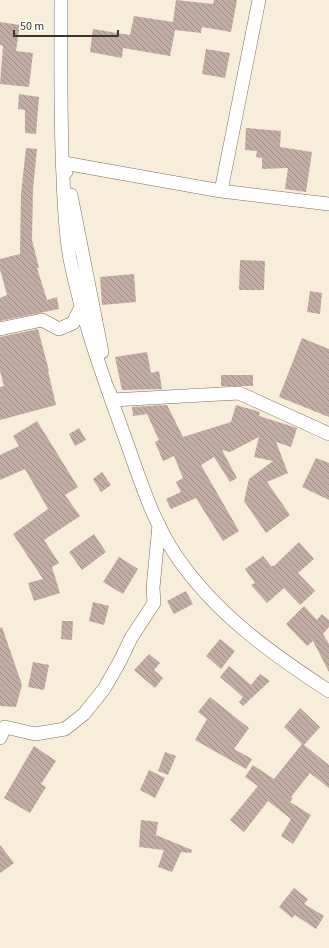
<svg xmlns="http://www.w3.org/2000/svg" width="329" height="948" font-family="'Source Sans 3',sans-serif">
<defs>
<pattern id="building-back-hatch" width="6" height="6" patternUnits="userSpaceOnUse"><rect width="6" height="6" fill="#c3aca3"/><path d="M-1 5l2 2M0 0l6 6M5-1l2 2" fill="none" stroke="#a08d85"/></pattern>
</defs>
<rect width="100%" height="100%" fill="#f8edd9"/>
<path fill="url(#building-back-hatch)" d="M 176,0 L 213,4 L 214,0 L 237,0 L 231,32 L 202,27 L 201,33 L 175,30 L 170,56 L 123,48 L 122,58 L 90,52 L 93,29 L 130,35 L 134,16 L 173,22 Z
M 0,22 L 20,25 L 16,51 L 33,53 L 29,87 L 0,84 L 3,46 L 0,45 Z
M 206,49 L 230,53 L 225,78 L 202,74 Z
M 19,94 L 39,97 L 36,134 L 25,133 L 25,110 L 18,109 Z
M 246,128 L 281,131 L 280,147 L 312,152 L 306,192 L 285,189 L 288,168 L 262,169 L 262,158 L 256,157 L 257,151 L 245,150 Z
M 26,148 L 37,149 L 33,189 L 32,240 L 39,268 L 37,268 L 47,300 L 57,297 L 59,309 L 0,321 L 0,298 L 7,295 L 0,269 L 0,259 L 20,254 L 21,194 Z
M 240,260 L 265,261 L 264,290 L 239,290 Z
M 134,274 L 136,302 L 102,305 L 100,277 Z
M 310,291 L 322,293 L 320,314 L 307,312 Z
M 38,329 L 49,371 L 48,371 L 56,405 L 0,420 L 0,387 L 4,386 L 0,371 L 0,337 Z
M 302,338 L 329,349 L 329,417 L 279,397 Z
M 147,352 L 151,373 L 159,371 L 162,389 L 122,390 L 115,357 Z
M 221,375 L 253,375 L 253,386 L 221,386 Z
M 167,405 L 183,437 L 231,422 L 236,405 L 260,412 L 259,416 L 297,428 L 291,447 L 276,442 L 288,473 L 267,482 L 290,515 L 266,533 L 244,501 L 249,479 L 273,461 L 254,457 L 259,437 L 230,452 L 222,450 L 237,478 L 230,482 L 214,457 L 201,465 L 239,531 L 223,541 L 196,498 L 171,509 L 166,499 L 181,492 L 176,482 L 183,478 L 174,456 L 163,461 L 155,442 L 159,440 L 147,414 L 133,416 L 132,407 Z
M 37,421 L 78,487 L 65,495 L 80,516 L 44,540 L 59,563 L 52,567 L 60,593 L 34,601 L 28,583 L 43,579 L 13,534 L 48,509 L 25,469 L 0,480 L 0,455 L 19,446 L 13,436 Z
M 79,428 L 86,440 L 75,446 L 69,434 Z
M 316,458 L 329,463 L 329,500 L 302,487 Z
M 102,472 L 111,485 L 101,492 L 93,479 Z
M 94,534 L 106,552 L 82,570 L 69,552 Z
M 299,542 L 314,559 L 298,573 L 315,591 L 300,605 L 284,588 L 267,603 L 251,585 L 255,583 L 245,569 L 263,556 L 271,566 L 274,566 Z
M 119,557 L 138,569 L 123,594 L 103,582 Z
M 186,591 L 193,604 L 174,614 L 167,601 Z
M 93,602 L 109,606 L 104,625 L 89,621 Z
M 304,606 L 317,620 L 322,614 L 329,620 L 329,627 L 323,634 L 329,644 L 329,672 L 313,641 L 307,646 L 286,624 Z
M 62,621 L 73,621 L 72,640 L 61,639 Z
M 2,627 L 22,685 L 16,707 L 0,706 L 0,628 Z
M 220,639 L 235,651 L 221,669 L 206,656 Z
M 149,654 L 160,663 L 154,670 L 163,678 L 155,688 L 134,670 Z
M 33,662 L 49,665 L 44,690 L 28,687 Z
M 229,666 L 251,685 L 260,674 L 270,681 L 243,706 L 239,702 L 243,697 L 220,677 Z
M 210,697 L 249,728 L 234,749 L 252,759 L 246,769 L 195,740 L 207,719 L 198,712 Z
M 300,708 L 320,727 L 304,745 L 329,765 L 329,788 L 310,773 L 291,797 L 293,798 L 290,802 L 311,815 L 293,844 L 281,836 L 291,819 L 268,801 L 244,832 L 230,820 L 258,786 L 245,777 L 253,765 L 274,779 L 302,744 L 284,727 Z
M 34,746 L 56,761 L 41,784 L 46,787 L 30,813 L 4,798 Z
M 165,752 L 176,756 L 168,775 L 158,771 Z
M 149,770 L 165,778 L 155,798 L 140,790 Z
M 141,820 L 158,822 L 156,835 L 192,850 L 191,853 L 181,852 L 172,872 L 158,867 L 164,850 L 139,847 Z
M 0,845 L 14,863 L 0,873 Z
M 294,888 L 308,899 L 304,904 L 324,916 L 316,929 L 295,915 L 292,918 L 279,907 Z"/>
<g fill="none" stroke-linecap="round" stroke-linejoin="round">
<g stroke="#786e5d" stroke-width="14">
<path id="street" d="M 61,0 C 61,59 60,118 63,177 C 64,204 65,232 70,259 C 82,319 103,377 124,435 C 139,476 152,521 177,557 C 216,614 272,654 329,691
M 259,0 L 221,191 L 329,204
M 66,172 L 64,163 L 221,191
M 71,195 L 102,352
M 0,329 L 42,320 L 59,329 L 73,323 L 81,307
M 110,393 L 112,400 L 239,393 L 329,434
M 0,738 L 5,727 L 35,734 L 65,729 L 84,714 L 104,689 L 120,661 L 131,638 L 154,603 L 153,588 L 159,525"/>
</g>
<use href="#street" stroke="#fff" stroke-width="13"/>
</g>
<path d="M14 30v6h104v-6" fill="none" stroke="#3b372f" stroke-width="2"/>
<text x="20" y="30" font-size="12" fill="#3b372f" stroke="#fdfbf7" stroke-width="3" paint-order="stroke">50 m</text>
</svg>
